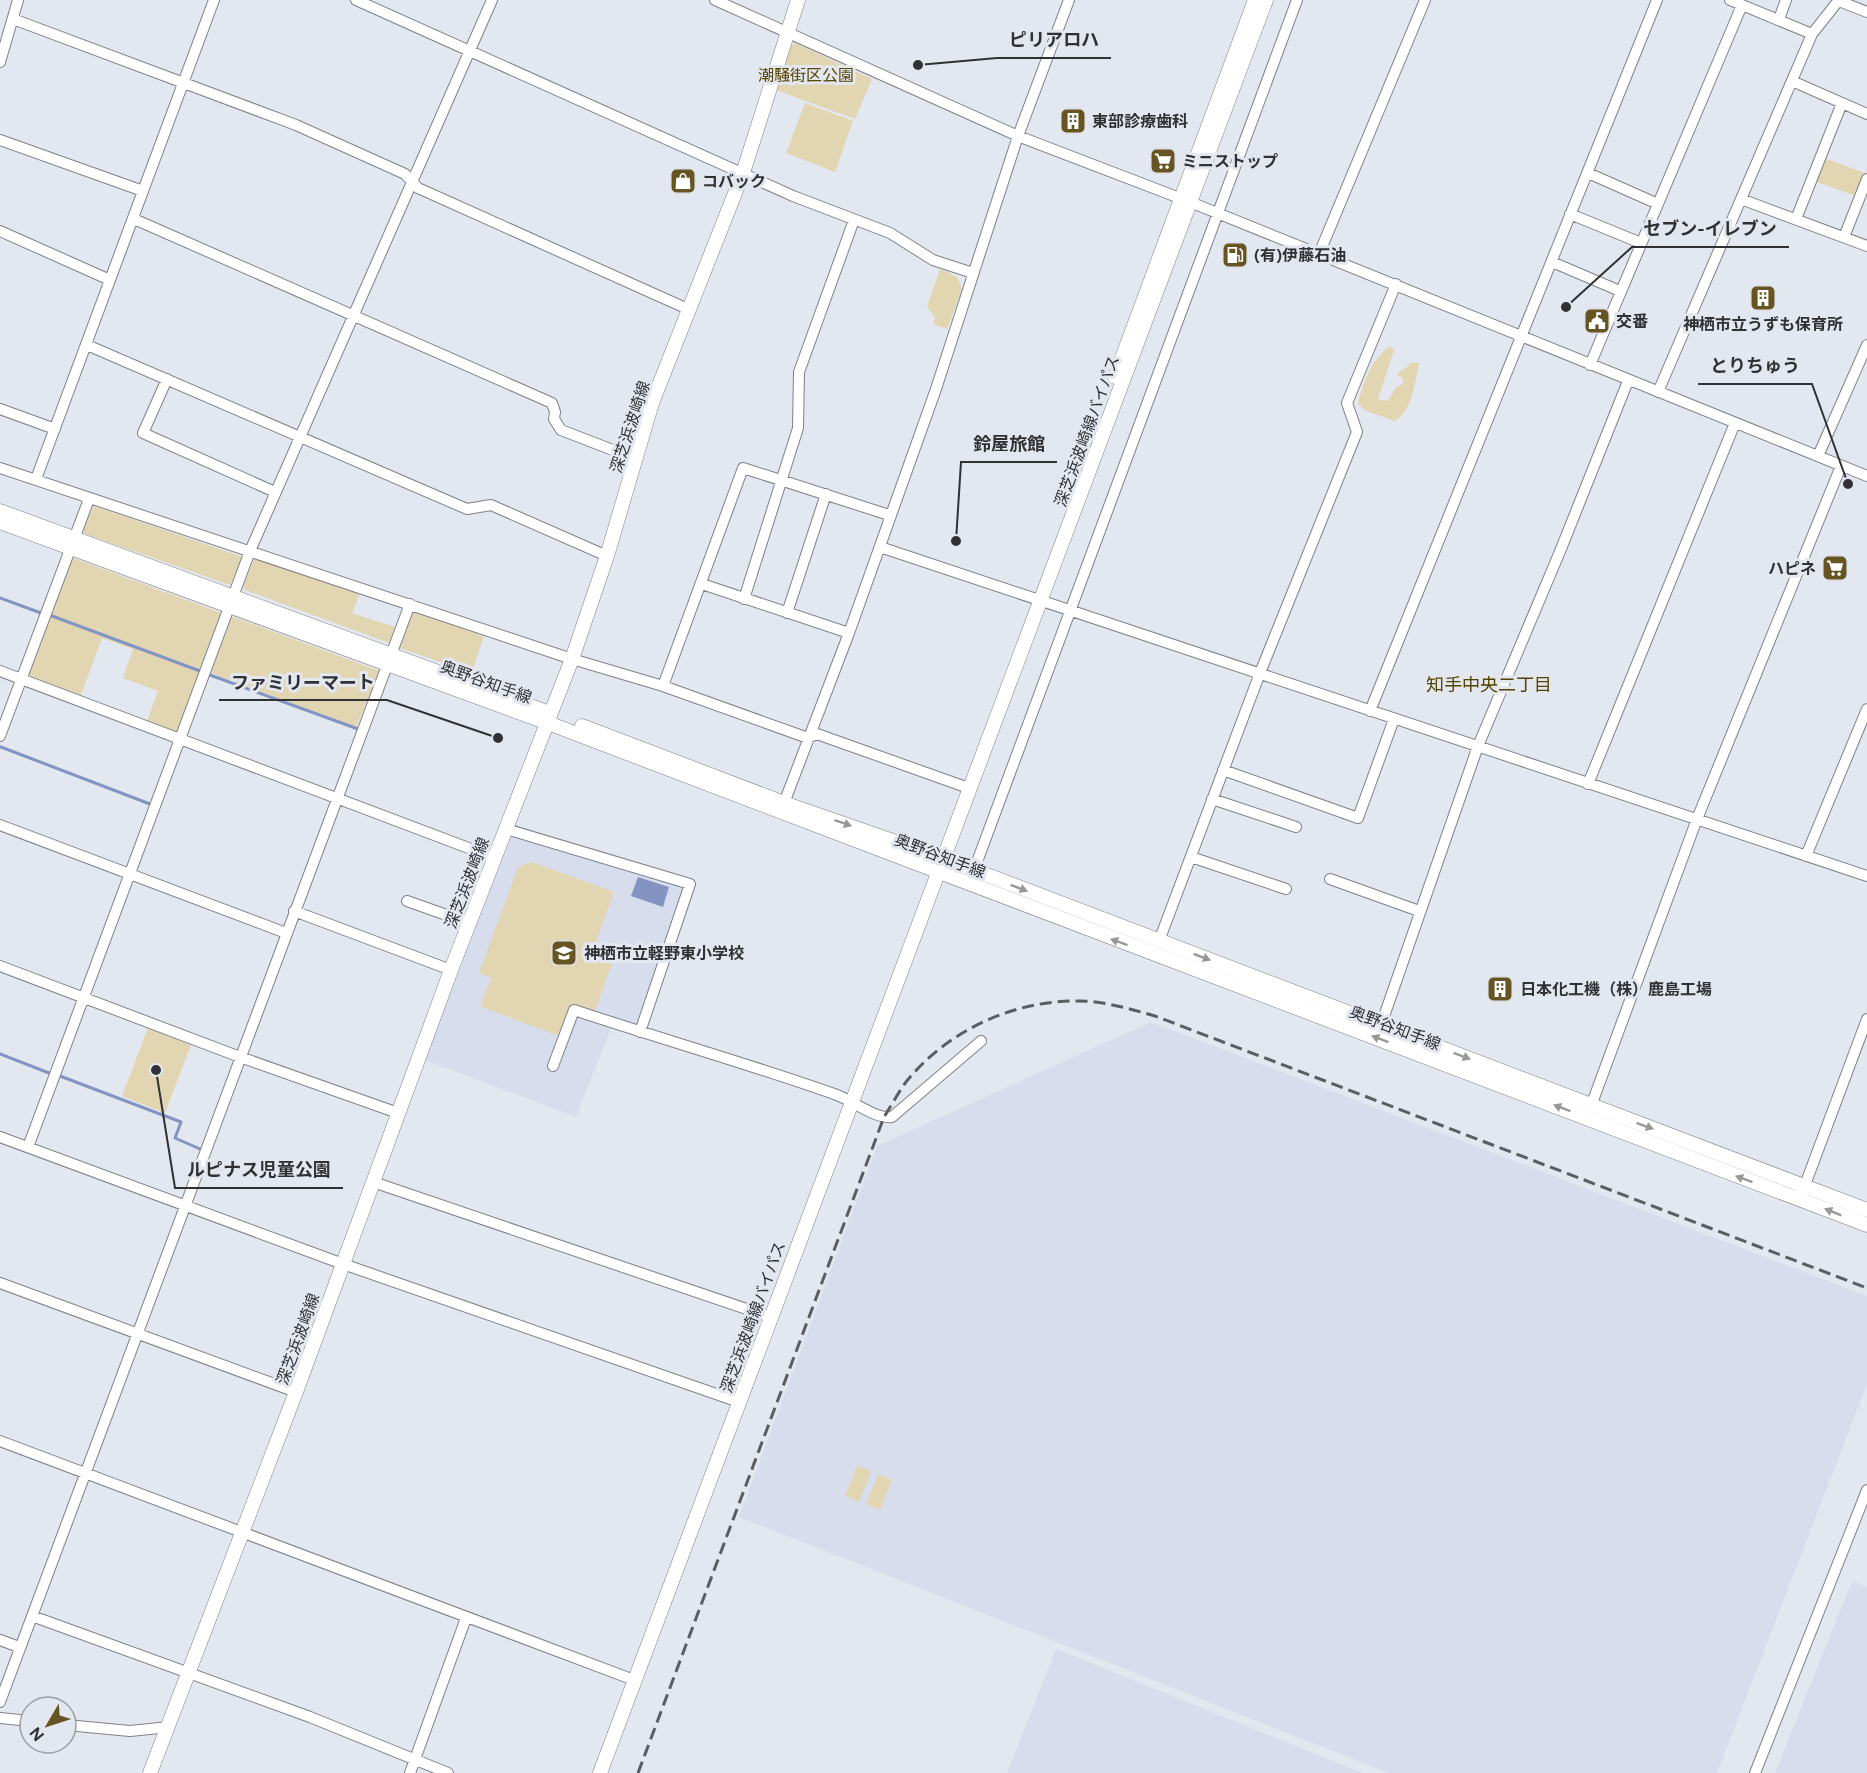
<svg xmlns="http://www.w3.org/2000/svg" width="1867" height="1773" font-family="Figtree,'Noto Sans JP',sans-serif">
<rect width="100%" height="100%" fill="#e3e7ef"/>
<path fill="#d7ddec" d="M 510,834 L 686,886 L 638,1029 L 614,1021 L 576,1117 L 425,1060 Z
M 1151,1022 L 1867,1296 L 1867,1384 L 1717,1773 L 1389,1773 L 739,1517 L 877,1146 Z
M 1852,1581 L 1867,1587 L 1867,1773 L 1775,1773 Z
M 1056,1649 L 1363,1773 L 1007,1773 Z"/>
<path fill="#e2d6b2" d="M 795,43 L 872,79 L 855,119 L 776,90 L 789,48 Z
M 805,103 L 853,121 L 835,172 L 786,153 Z
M 1824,158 L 1865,173 L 1856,196 L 1814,181 Z
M 940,269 L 957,277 L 962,289 L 947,329 L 933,324 L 935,317 L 927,307 Z
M 1389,347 L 1394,350 L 1378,399 L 1388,401 L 1396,387 L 1403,384 L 1402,377 L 1397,375 C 1400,370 1407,369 1410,363 L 1419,363 C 1415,381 1412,412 1395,421 L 1366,411 L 1358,404 C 1362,385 1372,358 1389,347 Z
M 94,506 L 243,557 L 230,585 L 85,534 L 83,528 Z
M 71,557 L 221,613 L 177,732 L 147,721 L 158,691 L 123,678 L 133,649 L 102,638 L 81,695 L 27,676 Z
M 255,558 L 360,593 L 352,613 L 395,627 L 389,643 L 245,590 L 243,585 Z
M 413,611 L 484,636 L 472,673 L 400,648 L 400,643 Z
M 231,616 L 380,671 L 356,727 L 208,672 Z
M 532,862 L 614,892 L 591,956 L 612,964 L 594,1014 L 571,1005 L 559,1036 L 480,1006 L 491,978 L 479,973 L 518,867 Z
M 148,1028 L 191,1045 L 165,1113 L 122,1096 Z
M 857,1466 L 871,1471 L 859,1502 L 845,1496 Z
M 878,1474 L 892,1480 L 880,1510 L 866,1504 Z"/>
<path fill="#8494c2" d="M 638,877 L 669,887 L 663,907 L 631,896 Z"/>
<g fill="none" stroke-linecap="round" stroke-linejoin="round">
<path stroke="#8494c2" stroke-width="3" d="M 0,598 L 41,613
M 52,616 L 200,671
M 210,675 L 358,729
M 1,747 L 150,804
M 0,1054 L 49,1073
M 60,1076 L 181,1122 L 175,1138 L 200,1149"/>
<g stroke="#7e8188" stroke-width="12">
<path id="minor" d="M 356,0 L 793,196 L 890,233 L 933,260 L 973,273
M 715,0 L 1018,136 L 1190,202 L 1867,476
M 1730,0 L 1812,34
M 1839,1 L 1867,12
M 13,19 L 296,125 L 405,174 L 418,188 L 690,310
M 1779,19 L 1786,0
M 0,62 L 18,0
M 1792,81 L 1867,114
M 0,140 L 143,191
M 1588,173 L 1658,204
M 1741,199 L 1867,246
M 1570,214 L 1641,243
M 134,219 L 552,403 L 555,412 L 554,419 L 561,430 L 636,459
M 1796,219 L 1842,103
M 0,231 L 110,280
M 1844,237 L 1867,179
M 1319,254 L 1425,0
M 1552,262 L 1620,291
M 87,345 L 467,509 L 491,505 L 607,556
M 1590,365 L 1742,5
M 167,379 L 143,433 L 275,492
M 1658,392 L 1812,34 L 1839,0
M 0,409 L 55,429
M 1818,456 L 1867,345
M 0,468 L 572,659 L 663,686 L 808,738 L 817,734 L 963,786
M 36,479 L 214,0
M 880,547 L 1867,876
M 702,584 L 849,633
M 744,599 L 798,428 L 799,372 L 854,220
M 787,613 L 826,494
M 0,671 L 495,858
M 663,686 L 743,468 L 889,515
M 1370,711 L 1657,0
M 0,736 L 89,499
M 1223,770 L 1358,818 L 1394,719
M 1588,784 L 1735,423
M 1212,799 L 1296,827
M 784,803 L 849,633 L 936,389 L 1018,136 L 1069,0
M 0,825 L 286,933
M 506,829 L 690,884 L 640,1032
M 1806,856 L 1867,709
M 1191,857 L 1286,889
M 974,870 L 1297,0
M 1330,879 L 1419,911
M 407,901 L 469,923
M 294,911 L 451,970
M 1159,941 L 1260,673 L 1357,432 L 1347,403 L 1396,284
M 0,966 L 240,1057 L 398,1113
M 1381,1025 L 1478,746 L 1561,549 L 1628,381
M 553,1066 L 574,1010 C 661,1039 750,1064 837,1095 C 853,1101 875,1119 892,1117 L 981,1041
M 1591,1106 L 1697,819 L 1841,466
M 0,1137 L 343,1264 L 739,1402
M 28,1147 L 250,551 L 492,0
M 373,1182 L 770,1317
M 1802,1193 L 1867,1019
M 0,1283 L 296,1392
M 0,1441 L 634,1680
M 32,1616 L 310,1717 L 448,1773
M 0,1640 L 19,1647
M 0,1702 L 410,604
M 0,1718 L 30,1721
M 66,1725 L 130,1731 L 169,1727
M 410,1773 L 466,1618
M 1755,1773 L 1867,1490"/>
</g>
<g stroke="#7e8188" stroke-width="15">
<path id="major" d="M 1115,377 L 1255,0
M 0,511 L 544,711
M 0,522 L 548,723 L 1867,1225
M 582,726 L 784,803 L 945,859 L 1867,1210
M 150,1773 L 296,1392 L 451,970 L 572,659 L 607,556 L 652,403 L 743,173 L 798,0
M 600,1773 L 1266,0"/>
</g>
<use href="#minor" stroke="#fff" stroke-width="10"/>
<use href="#major" stroke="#fff" stroke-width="14"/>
<path stroke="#5a5d61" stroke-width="3" stroke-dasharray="12 6" stroke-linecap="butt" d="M 638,1773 L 884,1117 C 891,1106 898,1093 906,1082 C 947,1031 1013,1000 1079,1001 C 1104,1001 1130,1009 1155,1016 L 1867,1288"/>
</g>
<defs><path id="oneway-solid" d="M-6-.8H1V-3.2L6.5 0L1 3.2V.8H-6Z" transform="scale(1.5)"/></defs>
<g fill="#97989a">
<use href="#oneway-solid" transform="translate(843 823) rotate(19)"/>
<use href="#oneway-solid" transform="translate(1019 888) rotate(21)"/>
<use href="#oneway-solid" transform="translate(1119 942) rotate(-160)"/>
<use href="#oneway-solid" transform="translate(1202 957) rotate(21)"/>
<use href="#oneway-solid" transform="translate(1380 1039) rotate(-159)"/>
<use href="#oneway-solid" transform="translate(1462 1056) rotate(21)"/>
<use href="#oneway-solid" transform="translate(1562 1108) rotate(-159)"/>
<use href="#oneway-solid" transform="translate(1645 1126) rotate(20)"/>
<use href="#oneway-solid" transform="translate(1744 1179) rotate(-160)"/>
<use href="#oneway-solid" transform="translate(1833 1212) rotate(-158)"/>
</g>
<defs>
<g id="building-square" transform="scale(1.35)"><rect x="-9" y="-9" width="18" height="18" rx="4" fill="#665523" stroke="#e3e7ef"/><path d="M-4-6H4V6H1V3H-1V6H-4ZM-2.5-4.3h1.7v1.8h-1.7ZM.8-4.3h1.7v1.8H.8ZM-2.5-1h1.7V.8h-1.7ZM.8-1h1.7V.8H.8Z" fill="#fff"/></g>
<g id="supermarket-square" transform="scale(1.35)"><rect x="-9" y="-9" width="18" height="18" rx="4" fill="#665523" stroke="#e3e7ef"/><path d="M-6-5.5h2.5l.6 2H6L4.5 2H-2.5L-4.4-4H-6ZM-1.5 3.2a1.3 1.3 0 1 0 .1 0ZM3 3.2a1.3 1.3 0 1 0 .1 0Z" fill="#fff"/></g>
<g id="shop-square" transform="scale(1.35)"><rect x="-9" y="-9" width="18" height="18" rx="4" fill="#665523" stroke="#e3e7ef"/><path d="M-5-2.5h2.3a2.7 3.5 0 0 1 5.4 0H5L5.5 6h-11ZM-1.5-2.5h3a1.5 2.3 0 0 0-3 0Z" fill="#fff"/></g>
<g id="fuel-square" transform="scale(1.35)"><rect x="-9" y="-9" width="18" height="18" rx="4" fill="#665523" stroke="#e3e7ef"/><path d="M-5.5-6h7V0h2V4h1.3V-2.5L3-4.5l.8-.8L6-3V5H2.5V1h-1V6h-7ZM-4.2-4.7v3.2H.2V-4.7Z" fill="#fff"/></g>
<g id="civic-square" transform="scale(1.35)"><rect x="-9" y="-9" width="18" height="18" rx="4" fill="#665523" stroke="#e3e7ef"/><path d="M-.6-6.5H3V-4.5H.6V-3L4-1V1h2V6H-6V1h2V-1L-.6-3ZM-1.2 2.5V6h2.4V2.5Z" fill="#fff"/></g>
<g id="school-square" transform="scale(1.35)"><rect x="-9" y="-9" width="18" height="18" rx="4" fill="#665523" stroke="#e3e7ef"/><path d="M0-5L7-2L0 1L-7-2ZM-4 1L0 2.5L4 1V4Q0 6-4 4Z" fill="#fff"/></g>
</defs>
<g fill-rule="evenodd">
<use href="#building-square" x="1073" y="121"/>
<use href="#supermarket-square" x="1163" y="161"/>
<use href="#shop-square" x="683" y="181"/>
<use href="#fuel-square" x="1235" y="255"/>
<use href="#building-square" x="1763" y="298"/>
<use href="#civic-square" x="1597" y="321"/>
<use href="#supermarket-square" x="1835" y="568"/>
<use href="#school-square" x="564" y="953"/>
<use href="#building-square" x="1500" y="989"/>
</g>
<g text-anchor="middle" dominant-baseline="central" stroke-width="6" stroke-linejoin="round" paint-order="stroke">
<g font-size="16" fill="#584603" stroke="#e3e7ef">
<text x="806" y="75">潮騒街区公園</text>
</g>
<g font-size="16" font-weight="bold" fill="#2f3134" stroke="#e3e7ef" text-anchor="start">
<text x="1092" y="121">東部診療歯科</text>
<text x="1182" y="161">ミニストップ</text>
<text x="702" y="181">コバック</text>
<text x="1254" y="255">(有)伊藤石油</text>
<text x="1616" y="321">交番</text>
<text x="1763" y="324" text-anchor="middle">神栖市立うずも保育所</text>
<text x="1816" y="568" text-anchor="end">ハピネ</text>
<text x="584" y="953">神栖市立軽野東小学校</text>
<text x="1520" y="989">日本化工機（株）鹿島工場</text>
</g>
<g font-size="16" fill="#2f3134" stroke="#e3e7ef">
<text transform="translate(630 427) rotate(-72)">深芝浜波崎線</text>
<text transform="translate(1087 431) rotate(-70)">深芝浜波崎線バイパス</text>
<text transform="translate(486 682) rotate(20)">奥野谷知手線</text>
<text transform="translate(940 856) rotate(21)">奥野谷知手線</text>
<text transform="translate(467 883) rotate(-69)">深芝浜波崎線</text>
<text transform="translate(1395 1028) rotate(21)">奥野谷知手線</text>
<text transform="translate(753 1317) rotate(-70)">深芝浜波崎線バイパス</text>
<text transform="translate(298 1339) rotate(-70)">深芝浜波崎線</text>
</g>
<g font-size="18" fill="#554401" stroke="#e3e7ef">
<text x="1489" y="685">知手中央二丁目</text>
</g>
</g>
<path fill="none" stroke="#2f3134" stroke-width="2" d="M918 65L997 58H1111M1566 307L1632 247H1789M1848 484L1812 384H1698M956 541L961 462H1057M498 738L387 700H219M156 1070L175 1188H343"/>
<g fill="#2f3134" stroke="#e3e7ef" stroke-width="2">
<circle cx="918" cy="65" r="6"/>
<circle cx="1566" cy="307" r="6"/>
<circle cx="1848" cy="484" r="6"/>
<circle cx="956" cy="541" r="6"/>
<circle cx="498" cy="738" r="6"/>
<circle cx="156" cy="1070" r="6"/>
</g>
<g font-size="18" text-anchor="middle" font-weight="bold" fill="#2f3134" stroke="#e3e7ef" stroke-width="6" stroke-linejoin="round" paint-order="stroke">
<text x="1054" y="46">ピリアロハ</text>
<text x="1710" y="235">セブン-イレブン</text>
<text x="1755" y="372">とりちゅう</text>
<text x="1009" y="450">鈴屋旅館</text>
<text x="303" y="689">ファミリーマート</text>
<text x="259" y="1176">ルピナス児童公園</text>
</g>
<g transform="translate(48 1725) rotate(231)"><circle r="28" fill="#e3e7ef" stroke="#9b9ea4" stroke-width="1.5"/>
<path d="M0-4.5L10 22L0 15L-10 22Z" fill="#665523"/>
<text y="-9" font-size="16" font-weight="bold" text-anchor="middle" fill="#2f3134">N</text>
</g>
</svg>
